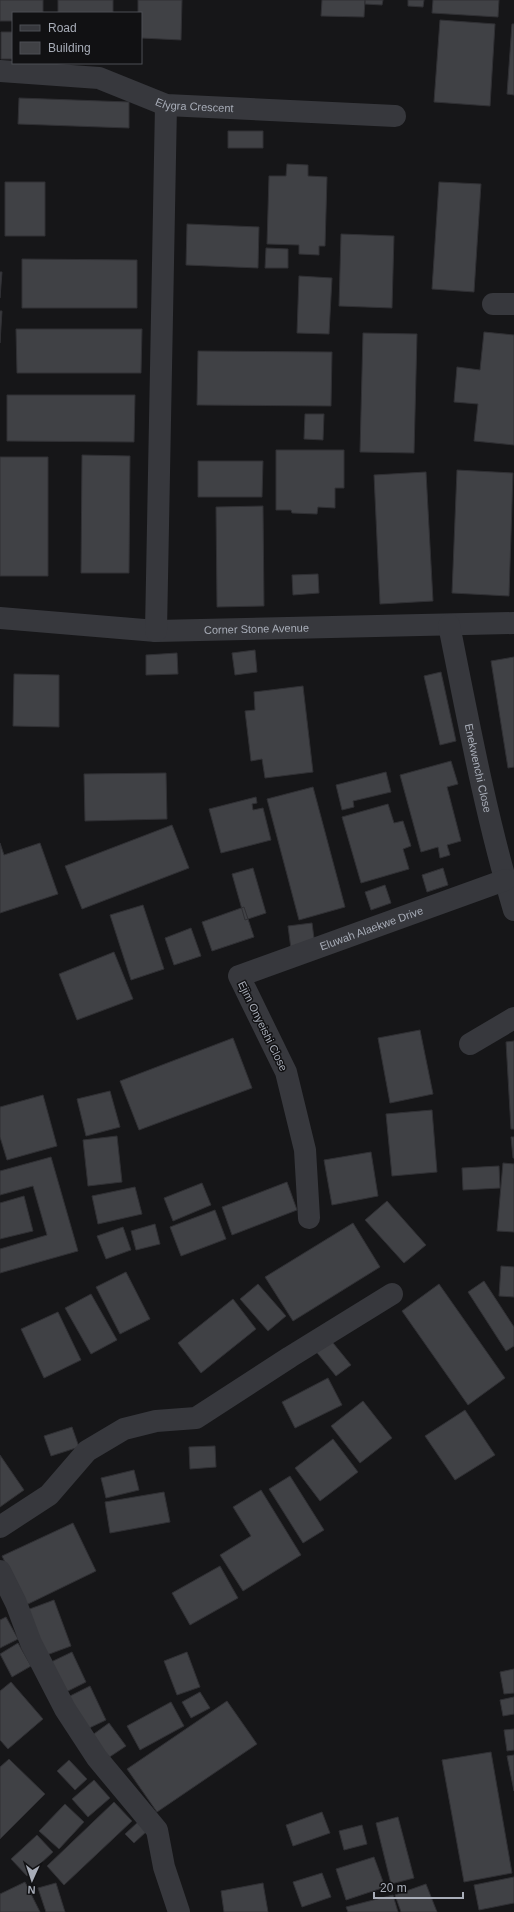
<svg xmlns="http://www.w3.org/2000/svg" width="514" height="1912" font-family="Arial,sans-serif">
<rect width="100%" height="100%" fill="#161618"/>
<path fill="#404145" stroke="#303034" d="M 0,0 L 43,0 L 43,13 L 13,13 L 13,21 L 0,21 Z
M 58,0 L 113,0 L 113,13 L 58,13 Z
M 138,0 L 182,0 L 181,40 L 141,38 L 141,13 L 138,13 Z
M 322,0 L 365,0 L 364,17 L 321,16 Z
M 365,0 L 383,0 L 382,5 L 365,4 Z
M 408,0 L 424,0 L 423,7 L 408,6 Z
M 433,0 L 499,0 L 498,17 L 432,13 Z
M 440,20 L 495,24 L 490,106 L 434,102 Z
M 512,24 L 514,24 L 514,95 L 507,94 Z
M 1,32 L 13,32 L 13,59 L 1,59 Z
M 19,98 L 129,102 L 129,128 L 18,124 Z
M 228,131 L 263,131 L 263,148 L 228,148 Z
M 287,164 L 308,165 L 308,176 L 327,177 L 325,246 L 319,246 L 319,255 L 299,254 L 299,245 L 267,244 L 269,176 L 286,176 Z
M 5,182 L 45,182 L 45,236 L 5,236 Z
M 439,182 L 481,184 L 474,292 L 432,289 Z
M 187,224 L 259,227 L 258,268 L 186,265 Z
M 341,234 L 394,236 L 392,308 L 339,306 Z
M 266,248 L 288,249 L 288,268 L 265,268 Z
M 22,259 L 137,260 L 137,308 L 22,308 Z
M 0,272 L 2,272 L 0,298 Z
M 299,276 L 332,278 L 329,334 L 297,333 Z
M 0,311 L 2,311 L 0,343 Z
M 16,329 L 142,329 L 141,373 L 17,373 Z
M 484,332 L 514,335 L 514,445 L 474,441 L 478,404 L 454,402 L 457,367 L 480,370 Z
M 363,333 L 417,334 L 414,453 L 360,452 Z
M 198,351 L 332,352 L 331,406 L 197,405 Z
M 7,395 L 135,395 L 134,442 L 7,441 Z
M 305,414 L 324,414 L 323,440 L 304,439 Z
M 276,450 L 344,450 L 344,488 L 335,488 L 335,508 L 318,507 L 317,514 L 292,513 L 291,510 L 276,510 Z
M 82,455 L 130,456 L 129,573 L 81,573 Z
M 0,457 L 48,457 L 48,576 L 0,576 Z
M 198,461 L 263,461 L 262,497 L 198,497 Z
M 457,470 L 513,473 L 509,596 L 452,593 Z
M 426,472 L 433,601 L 380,604 L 374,475 Z
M 263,506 L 264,606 L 217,607 L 216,507 Z
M 318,574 L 319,593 L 293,595 L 292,575 Z
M 255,650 L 257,672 L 235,675 L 232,653 Z
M 177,653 L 178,674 L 146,675 L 146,655 Z
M 514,657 L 514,767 L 508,768 L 491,661 Z
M 441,672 L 456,741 L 440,745 L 424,676 Z
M 14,674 L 59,675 L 59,727 L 13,726 Z
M 303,686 L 313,772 L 265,778 L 262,759 L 251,761 L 245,711 L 255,710 L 254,692 Z
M 451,761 L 458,784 L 447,787 L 461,841 L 447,845 L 450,855 L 440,858 L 438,847 L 421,852 L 400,775 Z
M 386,772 L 391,792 L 353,801 L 354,807 L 342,810 L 336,785 Z
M 166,773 L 167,819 L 85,821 L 84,774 Z
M 313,787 L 345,907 L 299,920 L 267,799 Z
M 256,797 L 257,803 L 252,804 L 253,810 L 263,808 L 271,840 L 221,853 L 209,809 Z
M 388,804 L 394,823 L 403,821 L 411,846 L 403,849 L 409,869 L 361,883 L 342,817 Z
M 172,825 L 189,868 L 82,909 L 65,866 Z
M 0,843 L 4,855 L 40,843 L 58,894 L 0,913 Z
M 253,868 L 266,913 L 245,920 L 232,874 Z
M 443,868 L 448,885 L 427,892 L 422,875 Z
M 385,885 L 391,903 L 371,910 L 365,892 Z
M 143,905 L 164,969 L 131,980 L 110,915 Z
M 244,907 L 254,937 L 212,951 L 202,922 Z
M 312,923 L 315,946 L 291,949 L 288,926 Z
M 191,928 L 201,956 L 174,965 L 165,938 Z
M 114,952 L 133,999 L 77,1020 L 59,974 Z
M 420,1030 L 433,1094 L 390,1103 L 378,1038 Z
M 233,1038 L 252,1088 L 139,1130 L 120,1081 Z
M 514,1041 L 514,1129 L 511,1129 L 506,1042 Z
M 110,1091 L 120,1127 L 86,1136 L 77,1099 Z
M 43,1095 L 57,1146 L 7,1160 L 0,1137 L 0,1107 Z
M 432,1110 L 437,1172 L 392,1176 L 386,1114 Z
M 117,1136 L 122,1182 L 88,1186 L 83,1140 Z
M 511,1137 L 514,1137 L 514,1158 L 513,1158 Z
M 371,1152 L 378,1196 L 332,1205 L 324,1160 Z
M 51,1157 L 78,1251 L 0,1273 L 0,1249 L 47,1235 L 33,1186 L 0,1195 L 0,1171 Z
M 503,1163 L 514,1164 L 514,1232 L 497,1231 Z
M 499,1166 L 500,1188 L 463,1190 L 462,1168 Z
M 287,1182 L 297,1210 L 232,1235 L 222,1207 Z
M 202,1183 L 211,1205 L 173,1221 L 164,1198 Z
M 135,1187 L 142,1214 L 98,1224 L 92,1196 Z
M 24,1196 L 33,1231 L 0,1239 L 0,1203 Z
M 387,1201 L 426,1245 L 404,1263 L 365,1220 Z
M 215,1210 L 226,1239 L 181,1256 L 170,1227 Z
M 353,1223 L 380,1267 L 293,1321 L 265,1277 Z
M 155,1224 L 160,1244 L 136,1250 L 131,1231 Z
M 123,1227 L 131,1250 L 106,1259 L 97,1236 Z
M 501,1266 L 514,1267 L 514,1297 L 499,1296 Z
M 126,1272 L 150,1319 L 120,1334 L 96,1287 Z
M 484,1281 L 514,1327 L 514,1346 L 506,1351 L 468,1292 Z
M 258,1284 L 286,1316 L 268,1331 L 240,1299 Z
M 439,1284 L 505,1378 L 468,1405 L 402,1311 Z
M 91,1294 L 117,1340 L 91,1354 L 65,1308 Z
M 233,1299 L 256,1329 L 201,1373 L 178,1343 Z
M 58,1312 L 81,1360 L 44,1378 L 21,1329 Z
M 329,1338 L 351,1365 L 336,1376 L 314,1349 Z
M 328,1378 L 342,1405 L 295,1428 L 282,1402 Z
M 363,1401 L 392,1438 L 360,1463 L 331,1426 Z
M 465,1410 L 495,1455 L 455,1480 L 425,1436 Z
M 72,1427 L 79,1447 L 51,1456 L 44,1436 Z
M 333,1439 L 358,1472 L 320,1501 L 295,1468 Z
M 215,1446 L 216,1467 L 190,1469 L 189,1447 Z
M 0,1455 L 24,1490 L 0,1507 Z
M 134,1470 L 139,1490 L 106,1498 L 101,1478 Z
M 290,1476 L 324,1530 L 303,1543 L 269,1489 Z
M 261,1490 L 301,1555 L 243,1591 L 220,1555 L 251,1536 L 233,1507 Z
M 164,1492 L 170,1522 L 110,1533 L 105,1502 Z
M 73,1523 L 96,1571 L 26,1605 L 2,1556 Z
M 220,1566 L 238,1598 L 190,1625 L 172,1593 Z
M 54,1600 L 71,1646 L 44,1656 L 27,1610 Z
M 6,1617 L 18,1639 L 0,1648 L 0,1620 Z
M 18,1643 L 31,1666 L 12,1677 L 0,1654 Z
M 72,1652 L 86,1682 L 64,1693 L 49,1663 Z
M 187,1652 L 200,1687 L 177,1695 L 164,1661 Z
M 514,1669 L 514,1693 L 504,1694 L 500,1672 Z
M 11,1682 L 43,1719 L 8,1749 L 0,1740 L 0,1691 Z
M 90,1686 L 106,1720 L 85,1730 L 68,1697 Z
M 200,1692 L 210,1708 L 191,1718 L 182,1702 Z
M 514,1697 L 514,1714 L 503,1716 L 500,1700 Z
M 227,1701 L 257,1744 L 157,1812 L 127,1769 Z
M 171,1702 L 184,1726 L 140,1750 L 127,1726 Z
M 109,1723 L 126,1746 L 108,1758 L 91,1736 Z
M 514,1729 L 514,1750 L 507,1751 L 504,1730 Z
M 491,1752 L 512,1873 L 464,1882 L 442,1760 Z
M 514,1755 L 514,1791 L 507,1756 Z
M 9,1759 L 45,1794 L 0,1839 L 0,1767 Z
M 69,1760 L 87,1779 L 75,1790 L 57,1771 Z
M 94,1780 L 110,1798 L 88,1817 L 72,1799 Z
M 114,1802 L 132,1821 L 64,1885 L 47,1866 Z
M 65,1804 L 84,1822 L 59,1849 L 39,1831 Z
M 322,1812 L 330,1833 L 293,1846 L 286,1825 Z
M 398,1817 L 414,1878 L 391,1884 L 376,1823 Z
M 138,1822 L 147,1831 L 134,1843 L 125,1834 Z
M 362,1825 L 367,1844 L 344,1850 L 339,1831 Z
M 37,1835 L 53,1852 L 27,1876 L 11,1859 Z
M 374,1857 L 385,1887 L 346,1900 L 336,1869 Z
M 322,1873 L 331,1897 L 302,1907 L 293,1882 Z
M 514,1877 L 514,1903 L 479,1910 L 474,1885 Z
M 25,1882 L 40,1912 L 0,1912 L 0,1894 Z
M 56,1883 L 65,1912 L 46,1912 L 38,1888 Z
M 263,1883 L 268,1912 L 224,1912 L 221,1891 Z
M 426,1884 L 437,1912 L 401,1912 L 395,1895 Z
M 393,1895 L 398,1912 L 348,1912 L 346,1907 Z"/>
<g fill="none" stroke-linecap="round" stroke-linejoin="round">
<g stroke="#37383d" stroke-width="22">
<path id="s1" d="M 0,71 L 99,78 L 166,105 L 395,116"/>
<path d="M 493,304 L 514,304"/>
<path id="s2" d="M 0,618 L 156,631 L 514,623"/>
<path id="s3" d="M 449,625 C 468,720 486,817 514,910"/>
<path d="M 156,631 L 166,105"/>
<path d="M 470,1044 L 514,1018"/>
<path id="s4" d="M 309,1218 L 305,1150 L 286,1072 L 239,976 L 505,880"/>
<path d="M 0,1527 L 49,1495 L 87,1451 L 124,1429 L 156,1421 L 196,1418 L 290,1357 L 392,1294"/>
<path d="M 0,1571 L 16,1603 L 31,1643 L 65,1709 L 97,1758 L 157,1830 L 164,1867 L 179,1912"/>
</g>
</g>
<g text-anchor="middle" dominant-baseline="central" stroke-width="3" stroke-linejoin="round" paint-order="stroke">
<g font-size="11" fill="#a8adb8" stroke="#111113">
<text stroke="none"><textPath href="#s1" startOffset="200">Elygra Crescent</textPath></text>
<text stroke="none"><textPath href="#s2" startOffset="257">Corner Stone Avenue</textPath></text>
<text stroke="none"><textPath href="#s3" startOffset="146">Enekwenchi Close</textPath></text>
<text stroke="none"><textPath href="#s4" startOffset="396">Eluwah Alaekwe Drive</textPath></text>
<text transform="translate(263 1026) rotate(64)">Ejim Onyeishi Close</text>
</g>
</g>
<rect x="12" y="12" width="130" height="52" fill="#111113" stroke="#4d4f55"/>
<rect x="20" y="25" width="20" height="6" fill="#37383d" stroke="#4d4f55"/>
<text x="48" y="32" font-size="12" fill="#a8adb8">Road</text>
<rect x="20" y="42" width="20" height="12" fill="#404145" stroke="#4d4f55"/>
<text x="48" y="52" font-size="12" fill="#a8adb8">Building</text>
<g transform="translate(32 1880) rotate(183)" stroke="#111113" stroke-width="3" paint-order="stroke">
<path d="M0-3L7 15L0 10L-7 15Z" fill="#a8adb8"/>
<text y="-6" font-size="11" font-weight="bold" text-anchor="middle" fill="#a8adb8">N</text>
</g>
<path d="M374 1892v6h89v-6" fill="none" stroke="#a8adb8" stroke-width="2"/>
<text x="380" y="1892" font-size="12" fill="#a8adb8" stroke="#111113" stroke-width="3" paint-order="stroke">20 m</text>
</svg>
